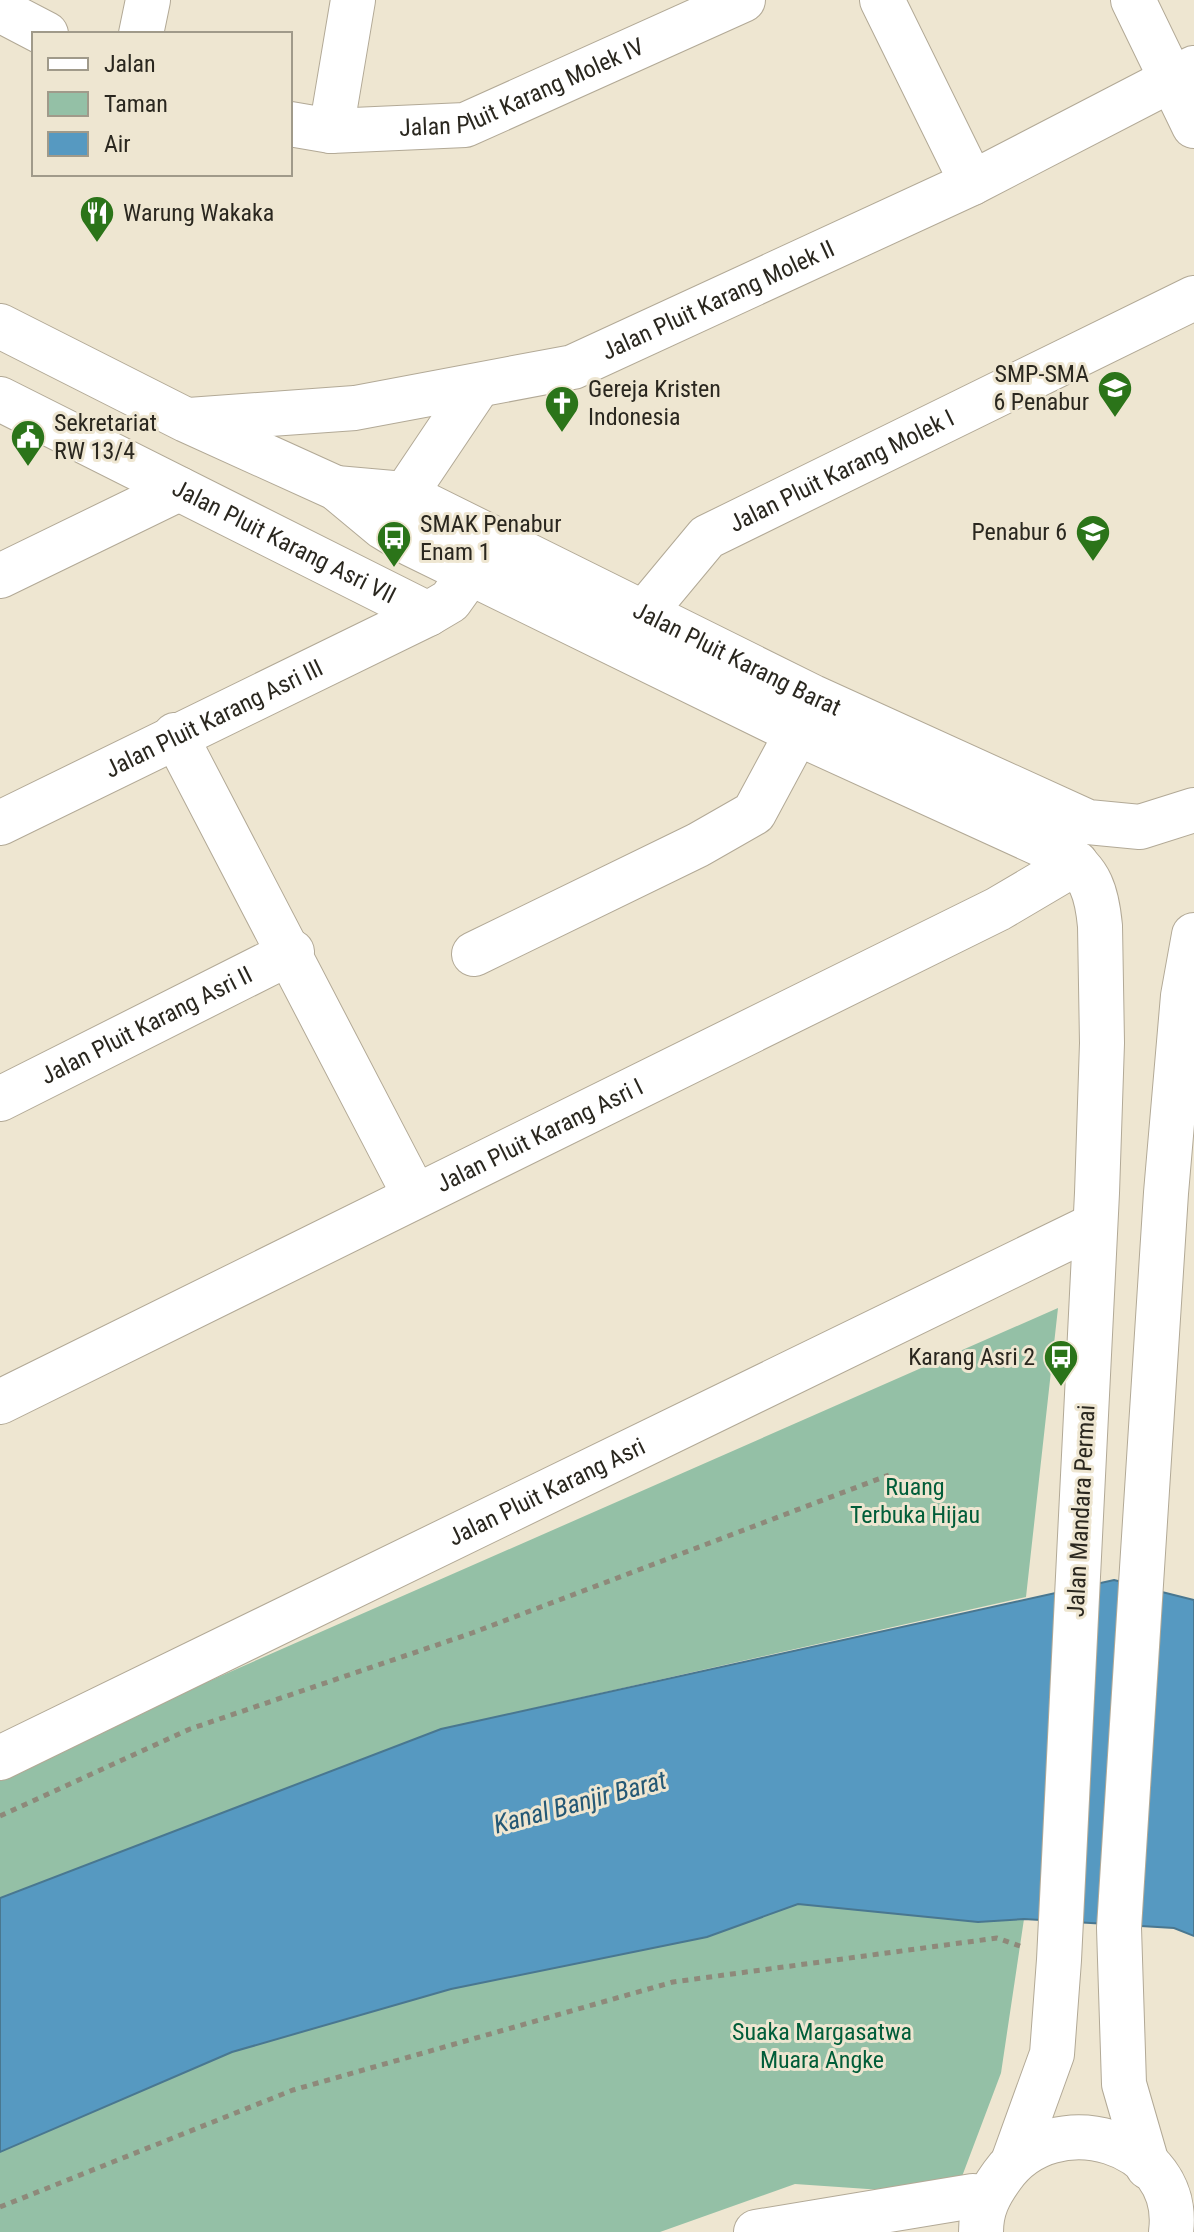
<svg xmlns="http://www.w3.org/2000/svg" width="1194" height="2232" font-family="'Roboto Condensed',sans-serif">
<rect width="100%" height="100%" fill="#eee6d1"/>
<path fill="#94c0a6" d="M 1058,1308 L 1026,1597 L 441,1729 L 0,1898 L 0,1773 Z
M 798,1904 L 978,1922 L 1024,1919 L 1001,2073 L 955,2195 L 795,2184 L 660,2232 L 0,2232 L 0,2152 L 232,2052 L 451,1989 L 707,1937 Z"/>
<path fill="#5699c1" stroke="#497790" stroke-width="2" d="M 1114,1580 L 1194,1600 L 1194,1936 L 1174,1928 L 1024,1919 L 978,1922 L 798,1904 L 707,1937 L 451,1989 L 232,2052 L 0,2152 L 0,1898 L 441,1729 Z"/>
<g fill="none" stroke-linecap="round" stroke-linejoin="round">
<g stroke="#b2a996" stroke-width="46">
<g id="minor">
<path d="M 882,0 L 972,183"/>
<path d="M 1133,0 L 1194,126"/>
<path d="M 0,10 L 46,34"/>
<path d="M 141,34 L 148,0"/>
<path id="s1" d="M 290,124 L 331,131 L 465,125 L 743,0"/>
<path d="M 331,131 L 353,0"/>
<path d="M 0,326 L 186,420 L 336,488 L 383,527 L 411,544 L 797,733 L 1062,854 C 1091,871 1097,894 1100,926 L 1102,1043 L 1097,1193 L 1059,1960 L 1052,2054 L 1014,2159"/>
<path id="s2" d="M 0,399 L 428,614"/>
<path id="s3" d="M 189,420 L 355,408 L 573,367 L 972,183 L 1194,68"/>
<path id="s4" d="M 336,488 L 404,494 L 813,697 L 1088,822 L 1140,827 L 1194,810"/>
<path d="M 390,517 L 478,386"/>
<path d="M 0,576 L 179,489"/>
<path id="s5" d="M 643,614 L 707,537 L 1194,298"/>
<path d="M 175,735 L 415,1196"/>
<path id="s6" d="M 0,823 L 428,614 L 450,601 L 470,573"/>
<path d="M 474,954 L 698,845 L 754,813 L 797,733"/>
<path id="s7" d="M 0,1099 L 292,952"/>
<path id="s8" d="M 0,1402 L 998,909 L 1076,863"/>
<path id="s9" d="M 0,1758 L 1095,1225"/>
<path d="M 1148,2167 L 1124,2084 L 1119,1928 L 1166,1193 L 1183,996 L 1194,935"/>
<path d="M 756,2232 L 973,2196 L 986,2198"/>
<path d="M 981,2232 C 981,2209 989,2194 1002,2176 C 1053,2103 1183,2140 1171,2232"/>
</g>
</g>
<path stroke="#8e897a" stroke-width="5" stroke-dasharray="6 6" stroke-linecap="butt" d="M 0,1816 L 190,1729 L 472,1633 L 889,1475
M 0,2207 L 293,2090 L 673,1982 L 997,1938 L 1020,1946"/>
<use href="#minor" stroke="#fff" stroke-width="44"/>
</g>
<defs>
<g id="restaurant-pin" transform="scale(1.8)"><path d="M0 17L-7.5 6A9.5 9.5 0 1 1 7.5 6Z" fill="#2b7419" stroke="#eee6d1"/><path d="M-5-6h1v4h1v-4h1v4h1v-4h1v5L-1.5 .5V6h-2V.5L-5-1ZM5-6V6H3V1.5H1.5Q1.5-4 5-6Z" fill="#fff"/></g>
<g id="school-pin" transform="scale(1.8)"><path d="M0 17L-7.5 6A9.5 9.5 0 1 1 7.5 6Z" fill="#2b7419" stroke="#eee6d1"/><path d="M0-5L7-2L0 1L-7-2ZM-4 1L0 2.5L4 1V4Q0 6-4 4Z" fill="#fff"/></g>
<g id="church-pin" transform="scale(1.8)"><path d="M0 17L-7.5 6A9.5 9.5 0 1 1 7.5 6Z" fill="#2b7419" stroke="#eee6d1"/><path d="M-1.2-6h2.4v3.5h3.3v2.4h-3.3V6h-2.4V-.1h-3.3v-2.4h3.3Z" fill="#fff"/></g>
<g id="civic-pin" transform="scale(1.8)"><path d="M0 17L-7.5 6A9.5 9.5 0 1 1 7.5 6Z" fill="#2b7419" stroke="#eee6d1"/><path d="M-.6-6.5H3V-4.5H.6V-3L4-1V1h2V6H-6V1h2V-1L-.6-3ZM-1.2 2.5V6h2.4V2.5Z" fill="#fff"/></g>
<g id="bus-pin" transform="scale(1.8)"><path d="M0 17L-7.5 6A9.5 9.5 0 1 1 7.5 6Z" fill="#2b7419" stroke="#eee6d1"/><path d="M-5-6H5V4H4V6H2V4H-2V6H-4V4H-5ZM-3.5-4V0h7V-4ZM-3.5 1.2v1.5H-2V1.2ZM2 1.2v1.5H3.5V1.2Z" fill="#fff"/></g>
</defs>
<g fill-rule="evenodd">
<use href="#restaurant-pin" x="97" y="213"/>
<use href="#school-pin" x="1115" y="388"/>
<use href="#church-pin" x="562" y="403"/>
<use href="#civic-pin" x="28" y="437"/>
<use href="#school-pin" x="1093" y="532"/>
<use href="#bus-pin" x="394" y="538"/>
<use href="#bus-pin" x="1061" y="1357"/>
</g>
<g text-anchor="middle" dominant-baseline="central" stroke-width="6" stroke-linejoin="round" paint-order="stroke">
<g font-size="24" fill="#2a271f" stroke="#eee6d1">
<text stroke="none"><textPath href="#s1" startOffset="240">Jalan Pluit Karang Molek IV</textPath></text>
<text stroke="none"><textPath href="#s3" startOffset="548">Jalan Pluit Karang Molek II</textPath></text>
<text stroke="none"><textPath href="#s5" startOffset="250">Jalan Pluit Karang Molek I</textPath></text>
<text stroke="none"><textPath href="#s2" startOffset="318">Jalan Pluit Karang Asri VII</textPath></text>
<text stroke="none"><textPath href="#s4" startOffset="440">Jalan Pluit Karang Barat</textPath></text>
<text stroke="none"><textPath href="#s6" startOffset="238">Jalan Pluit Karang Asri III</textPath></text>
<text stroke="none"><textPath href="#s7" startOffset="164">Jalan Pluit Karang Asri II</textPath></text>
<text stroke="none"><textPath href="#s8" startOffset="602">Jalan Pluit Karang Asri I</textPath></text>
<text stroke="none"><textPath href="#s9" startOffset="608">Jalan Pluit Karang Asri</textPath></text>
<text transform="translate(1081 1511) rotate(-87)">Jalan Mandara Permai</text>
</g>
<g font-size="24" fill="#2a271f" stroke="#eee6d1" text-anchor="start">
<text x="123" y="213">Warung Wakaka</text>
<text x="1089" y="374" text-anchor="end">SMP-SMA<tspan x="1089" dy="28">6 Penabur</tspan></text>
<text x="588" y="389">Gereja Kristen<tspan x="588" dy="28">Indonesia</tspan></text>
<text x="54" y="423">Sekretariat<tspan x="54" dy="28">RW 13/4</tspan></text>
<text x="420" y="524">SMAK Penabur<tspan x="420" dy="28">Enam 1</tspan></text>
<text x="1067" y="532" text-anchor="end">Penabur 6</text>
<text x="1035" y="1357" text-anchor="end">Karang Asri 2</text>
</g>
<g font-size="24" fill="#015d39" stroke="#eee6d1">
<text x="915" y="1487">Ruang<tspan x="915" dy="28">Terbuka Hijau</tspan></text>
<text x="822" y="2032">Suaka Margasatwa<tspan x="822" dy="28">Muara Angke</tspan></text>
</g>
<g font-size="26" font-style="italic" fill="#245875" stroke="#eee6d1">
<text transform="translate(580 1802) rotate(-15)">Kanal Banjir Barat</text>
</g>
</g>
<rect x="32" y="32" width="260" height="144" fill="#eee6d1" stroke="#a09a8a" stroke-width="2"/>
<rect x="48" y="58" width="40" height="12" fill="#ffffff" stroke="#a09a8a" stroke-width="2"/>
<text x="104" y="72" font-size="24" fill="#2a271f">Jalan</text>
<rect x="48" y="92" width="40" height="24" fill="#94c0a6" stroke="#a09a8a" stroke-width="2"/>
<text x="104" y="112" font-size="24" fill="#2a271f">Taman</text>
<rect x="48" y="132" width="40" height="24" fill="#5699c1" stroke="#a09a8a" stroke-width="2"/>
<text x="104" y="152" font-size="24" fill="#2a271f">Air</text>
</svg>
